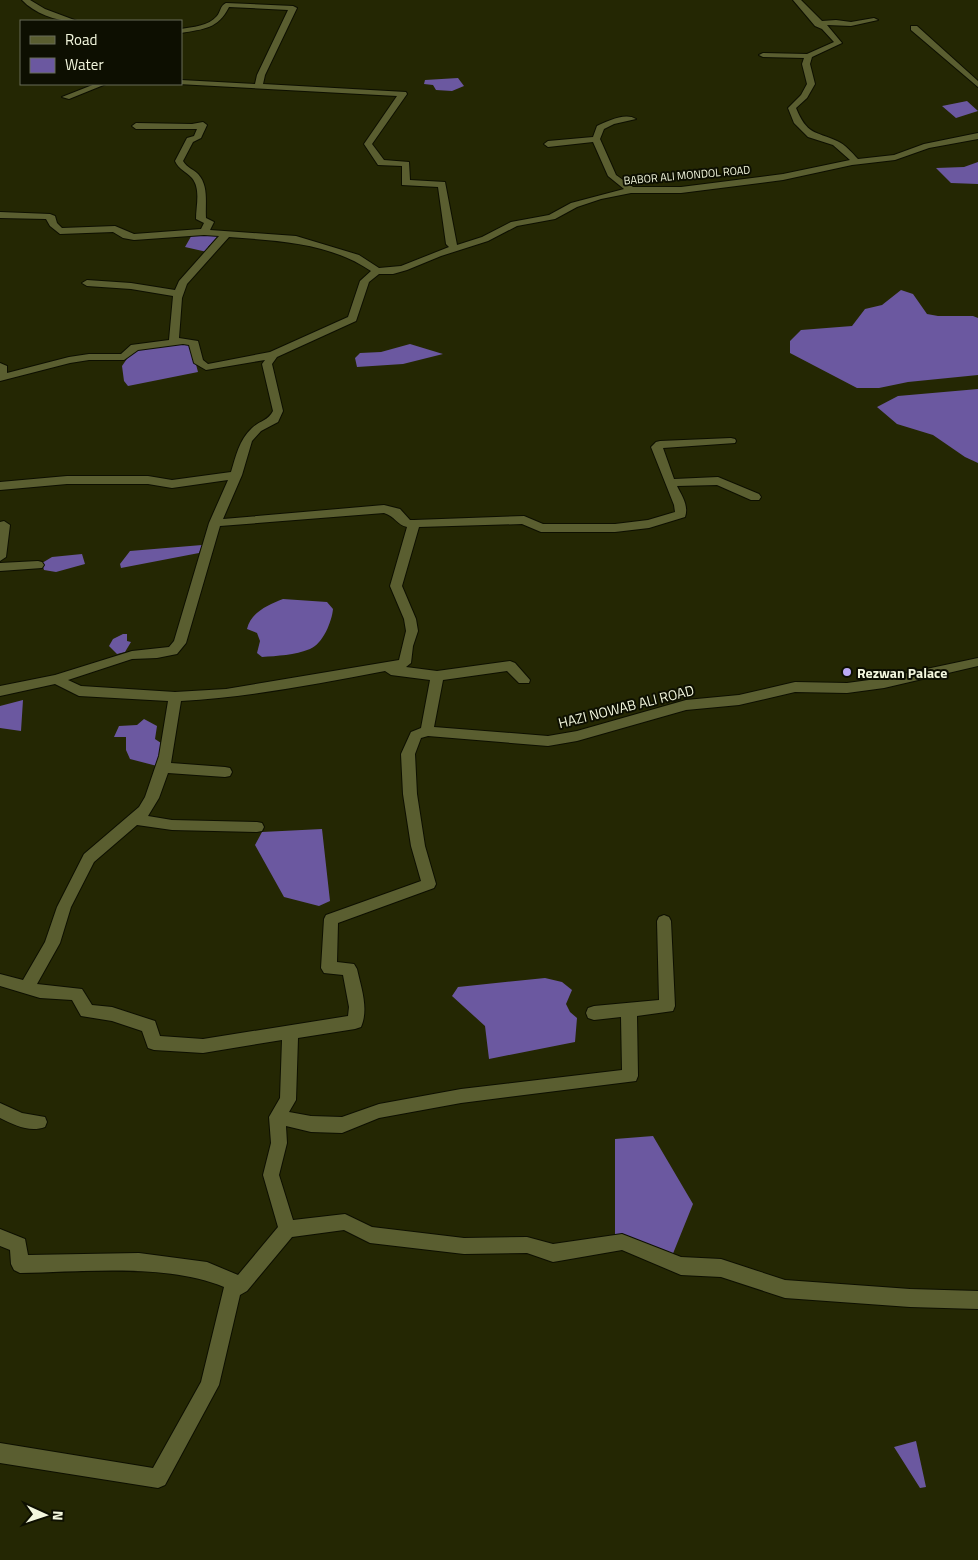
<svg xmlns="http://www.w3.org/2000/svg" width="978" height="1560" font-family="'Titillium Web',sans-serif">
<rect width="100%" height="100%" fill="#242703"/>
<path fill="#6b58a0" d="M 458,78 L 464,86 L 452,91 L 436,90 L 433,85 L 424,84 L 425,80 Z
M 967,101 L 978,111 L 956,118 L 942,106 Z
M 978,162 L 978,184 L 951,183 L 936,168 L 964,167 Z
M 193,233 L 219,235 L 208,247 L 209,249 L 207,252 L 185,247 Z
M 901,290 L 913,294 L 927,314 L 938,316 L 973,316 L 978,318 L 978,375 L 908,382 L 879,388 L 857,388 L 790,353 L 790,341 L 801,330 L 852,326 L 865,309 L 882,305 Z
M 186,343 L 192,349 L 198,372 L 128,386 L 124,381 L 122,366 L 133,350 Z
M 410,344 L 443,354 L 403,364 L 357,367 L 355,358 L 360,353 L 381,352 Z
M 978,389 L 978,463 L 965,457 L 933,435 L 897,424 L 877,407 L 898,396 Z
M 202,545 L 199,553 L 121,568 L 120,564 L 130,551 Z
M 82,554 L 85,564 L 56,572 L 44,570 L 42,563 L 52,557 Z
M 283,599 L 327,602 L 333,609 C 332,621 323,644 310,649 C 295,655 277,656 262,657 L 257,653 L 260,641 L 257,633 L 247,629 C 251,612 268,605 283,599 Z
M 123,634 L 127,634 L 127,641 L 131,642 L 125,652 L 117,654 L 109,646 L 113,639 Z
M 23,700 L 21,731 L 0,728 L 0,706 Z
M 144,719 L 157,726 L 155,739 L 164,745 L 157,766 L 130,759 L 126,750 L 126,737 L 114,737 L 119,726 L 137,725 Z
M 322,829 L 330,901 L 319,906 L 284,897 L 255,845 L 262,832 Z
M 545,978 L 562,982 L 572,990 L 566,1004 L 570,1012 L 577,1018 L 575,1042 L 489,1059 L 485,1026 L 452,996 L 458,987 Z
M 653,1136 L 693,1204 L 672,1256 L 615,1235 L 615,1139 Z
M 916,1441 L 926,1487 L 920,1488 L 894,1447 Z"/>
<g fill="none" stroke-linecap="round" stroke-linejoin="round">
<g stroke="#0d0f00" stroke-width="2">
<path id="minor" d="M 22,0 L 30,0 L 45,9 L 77,21 C 58,22 35,14 22,0 Z
M 793,0 L 801,0 L 822,21 L 836,20 L 851,22 L 874,18 L 878,20 L 851,26 L 827,25 L 842,43 L 812,57 L 810,64 L 815,84 L 807,98 L 796,108 C 807,135 815,131 837,141 C 845,144 852,153 858,159 L 894,155 L 924,144 L 978,133 L 978,139 L 929,148 L 895,160 L 852,165 L 783,180 L 681,193 L 631,193 L 601,199 L 577,207 L 555,219 L 517,226 L 488,241 L 441,256 L 407,270 L 393,274 L 379,274 L 369,282 L 356,321 L 277,357 L 272,364 L 283,411 L 278,422 L 261,431 L 252,441 L 242,475 L 223,519 L 384,505 L 400,509 L 410,520 L 414,520 L 524,516 L 543,524 L 615,524 L 648,520 L 675,512 L 674,505 L 651,447 L 656,442 L 660,441 L 731,438 L 735,439 L 736,441 L 735,443 L 663,448 L 674,479 L 718,477 L 759,494 L 761,497 L 759,500 L 751,500 L 717,485 L 677,486 C 682,496 689,506 685,517 L 649,528 L 615,532 L 541,532 L 522,524 L 419,527 L 402,586 L 416,619 L 418,631 L 413,646 L 411,663 L 406,667 L 437,671 L 510,661 L 515,663 L 530,680 L 529,683 L 519,683 L 507,671 L 443,680 L 434,727 L 548,736 L 577,731 L 686,700 L 739,695 L 795,682 L 847,683 L 884,678 L 978,658 L 978,666 L 884,688 L 847,693 L 795,692 L 739,705 L 686,710 L 577,741 L 548,746 L 428,736 L 421,738 L 415,754 L 417,794 L 425,846 L 436,884 L 434,888 L 338,923 L 337,962 L 354,964 L 357,969 C 361,987 369,1009 361,1027 L 355,1029 L 298,1038 L 296,1100 L 289,1112 L 311,1116 L 342,1117 L 379,1104 L 461,1089 L 622,1070 L 621,1017 L 594,1020 L 588,1018 L 586,1013 L 588,1008 L 594,1006 L 659,1000 L 657,921 L 659,917 L 664,915 L 669,917 L 671,921 L 675,1006 L 673,1011 L 637,1016 L 638,1076 L 636,1081 L 461,1103 L 379,1118 L 342,1133 L 311,1132 L 286,1126 L 287,1143 L 279,1175 L 293,1220 L 345,1214 L 372,1227 L 464,1238 L 527,1237 L 553,1244 L 622,1234 L 681,1257 L 721,1259 L 785,1280 L 910,1289 L 978,1291 L 978,1309 L 910,1307 L 785,1298 L 721,1277 L 681,1275 L 622,1250 L 553,1262 L 527,1253 L 464,1254 L 370,1243 L 344,1230 L 292,1237 L 247,1291 L 240,1295 L 219,1385 L 165,1485 L 158,1488 L 0,1463 L 0,1443 L 153,1468 L 201,1382 L 224,1287 C 166,1263 83,1272 20,1273 L 14,1270 L 11,1264 L 10,1250 L 0,1246 L 0,1229 L 25,1239 L 28,1255 L 139,1253 L 207,1262 L 238,1275 L 278,1227 L 263,1175 L 271,1143 L 269,1117 L 280,1098 L 282,1040 L 203,1053 L 154,1050 L 148,1048 L 142,1031 L 112,1021 L 81,1016 L 72,1000 L 40,998 L 0,986 L 0,974 L 23,980 L 45,942 L 57,907 L 84,854 L 139,807 L 145,797 L 159,756 L 168,701 L 79,696 L 55,684 L 0,696 L 0,686 L 55,675 L 132,651 L 169,647 L 174,641 L 209,523 L 228,480 L 172,488 L 148,484 L 67,484 L 0,490 L 0,482 L 67,476 L 148,476 L 172,480 L 231,472 C 236,456 239,440 252,428 C 259,421 268,421 273,411 L 262,364 L 265,360 L 206,370 L 194,363 L 189,345 L 183,344 L 138,350 L 124,360 L 89,360 L 70,363 L 0,381 L 0,363 L 7,366 L 7,373 L 69,357 L 89,354 L 121,354 L 131,345 L 169,340 L 173,296 L 131,289 L 87,286 L 82,283 L 87,280 L 131,283 L 175,290 L 179,281 L 219,236 L 204,235 L 134,240 L 123,238 L 113,232 L 60,234 L 50,226 L 46,219 L 0,218 L 0,212 L 50,214 L 55,216 L 57,223 L 62,228 L 115,226 L 134,234 L 201,229 L 204,223 L 196,219 C 196,206 201,189 192,178 C 186,171 179,170 175,161 L 187,138 L 194,136 L 197,129 L 136,129 L 132,126 L 136,123 L 192,124 L 203,122 L 207,125 L 201,138 L 193,142 L 183,161 C 187,168 193,169 198,174 C 209,186 205,203 206,218 L 214,222 L 210,230 L 296,236 L 359,255 L 379,268 L 401,266 L 449,247 L 446,244 L 438,187 L 402,185 L 402,166 L 378,165 L 364,144 L 397,96 L 178,84 L 181,84 L 181,80 L 255,84 L 257,75 L 288,10 L 229,7 C 218,29 204,29 181,33 L 181,29 C 192,27 209,26 217,16 C 221,11 220,6 226,3 L 293,6 L 297,8 L 265,75 L 263,84 L 406,92 L 407,94 L 372,144 L 384,160 L 409,162 L 410,180 L 445,182 L 457,245 L 482,237 L 511,222 L 549,215 L 571,203 L 624,189 L 608,176 L 593,142 L 548,147 L 544,144 L 548,141 L 593,137 L 597,126 C 607,121 626,112 636,119 L 614,124 L 604,129 L 600,139 L 616,175 L 633,187 L 681,187 L 783,174 L 850,160 L 833,145 L 808,137 L 794,123 L 788,108 L 801,95 L 807,84 L 802,64 L 804,58 L 763,57 L 759,55 L 763,53 L 807,54 L 834,42 L 822,29 L 815,26 ZM 229,237 C 279,241 328,242 371,271 L 360,281 L 348,317 L 270,352 L 208,364 L 203,360 L 198,341 L 179,338 L 182,298 L 187,284 ZM 384,513 C 395,516 397,525 407,527 L 390,586 L 404,619 L 406,631 L 399,660 L 226,689 L 175,692 L 81,686 L 68,680 L 132,659 L 157,658 L 177,654 L 186,643 L 220,526 ZM 385,671 L 391,675 L 430,680 L 421,728 L 411,732 L 401,754 L 403,794 L 411,846 L 421,881 L 326,915 L 324,919 L 321,968 L 324,973 L 343,975 L 349,1007 L 348,1016 L 203,1039 L 160,1036 L 155,1021 L 112,1007 L 92,1005 L 82,989 L 37,984 L 60,943 L 71,907 L 94,862 L 137,825 L 172,830 L 257,832 L 262,831 L 264,827 L 262,823 L 257,822 L 172,820 L 148,816 L 159,798 L 168,773 L 225,777 L 230,776 L 232,772 L 230,768 L 225,767 L 171,763 L 181,701 C 250,697 317,684 385,671 Z
M 911,26 L 917,26 L 978,81 L 978,87 L 911,30 Z
M 95,84 L 106,84 L 69,99 L 62,97 Z
M 4,521 L 10,525 L 6,557 L 0,561 L 0,522 Z
M 38,561 L 42,562 L 44,565 L 42,568 L 0,571 L 0,563 Z
M 0,1103 L 22,1113 L 45,1117 L 47,1122 L 45,1127 C 30,1133 14,1125 0,1118 Z"/>
</g>
<use href="#minor" fill="#5a5e30" fill-rule="evenodd"/>
</g>
<circle fill="#bbaaf6" stroke="#0d0f01" stroke-width="2" cx="847" cy="672" r="5"/>
<g text-anchor="middle" dominant-baseline="central" stroke-width="4" stroke-linejoin="round" paint-order="stroke">
<g font-size="11" fill="#f3f7de" stroke="#0d0f01">
<text transform="translate(687 175) rotate(-5)">BABOR ALI MONDOL ROAD</text>
</g>
<g font-size="14" font-weight="bold" fill="#f3f7de" stroke="#0d0f01" text-anchor="start">
<text x="857" y="672">Rezwan Palace</text>
</g>
<g font-size="14" fill="#f3f7de" stroke="#0d0f01">
<text transform="translate(626 706) rotate(-14)">HAZI NOWAB ALI ROAD</text>
</g>
</g>
<rect x="20" y="20" width="162" height="65" fill="#0d0f01" stroke="#696c59"/>
<rect x="30" y="36" width="25" height="8" fill="#5a5e30" stroke="#696c59"/>
<text x="65" y="45" font-size="15" fill="#f3f7de">Road</text>
<rect x="30" y="58" width="25" height="15" fill="#6b58a0" stroke="#696c59"/>
<text x="65" y="70" font-size="15" fill="#f3f7de">Water</text>
<g transform="translate(45 1515) rotate(93)" stroke="#0d0f01" stroke-width="4" paint-order="stroke">
<path d="M0-4L9 19L0 12L-9 19Z" fill="#f3f7de"/>
<text y="-8" font-size="14" font-weight="bold" text-anchor="middle" fill="#f3f7de">N</text>
</g>
</svg>
